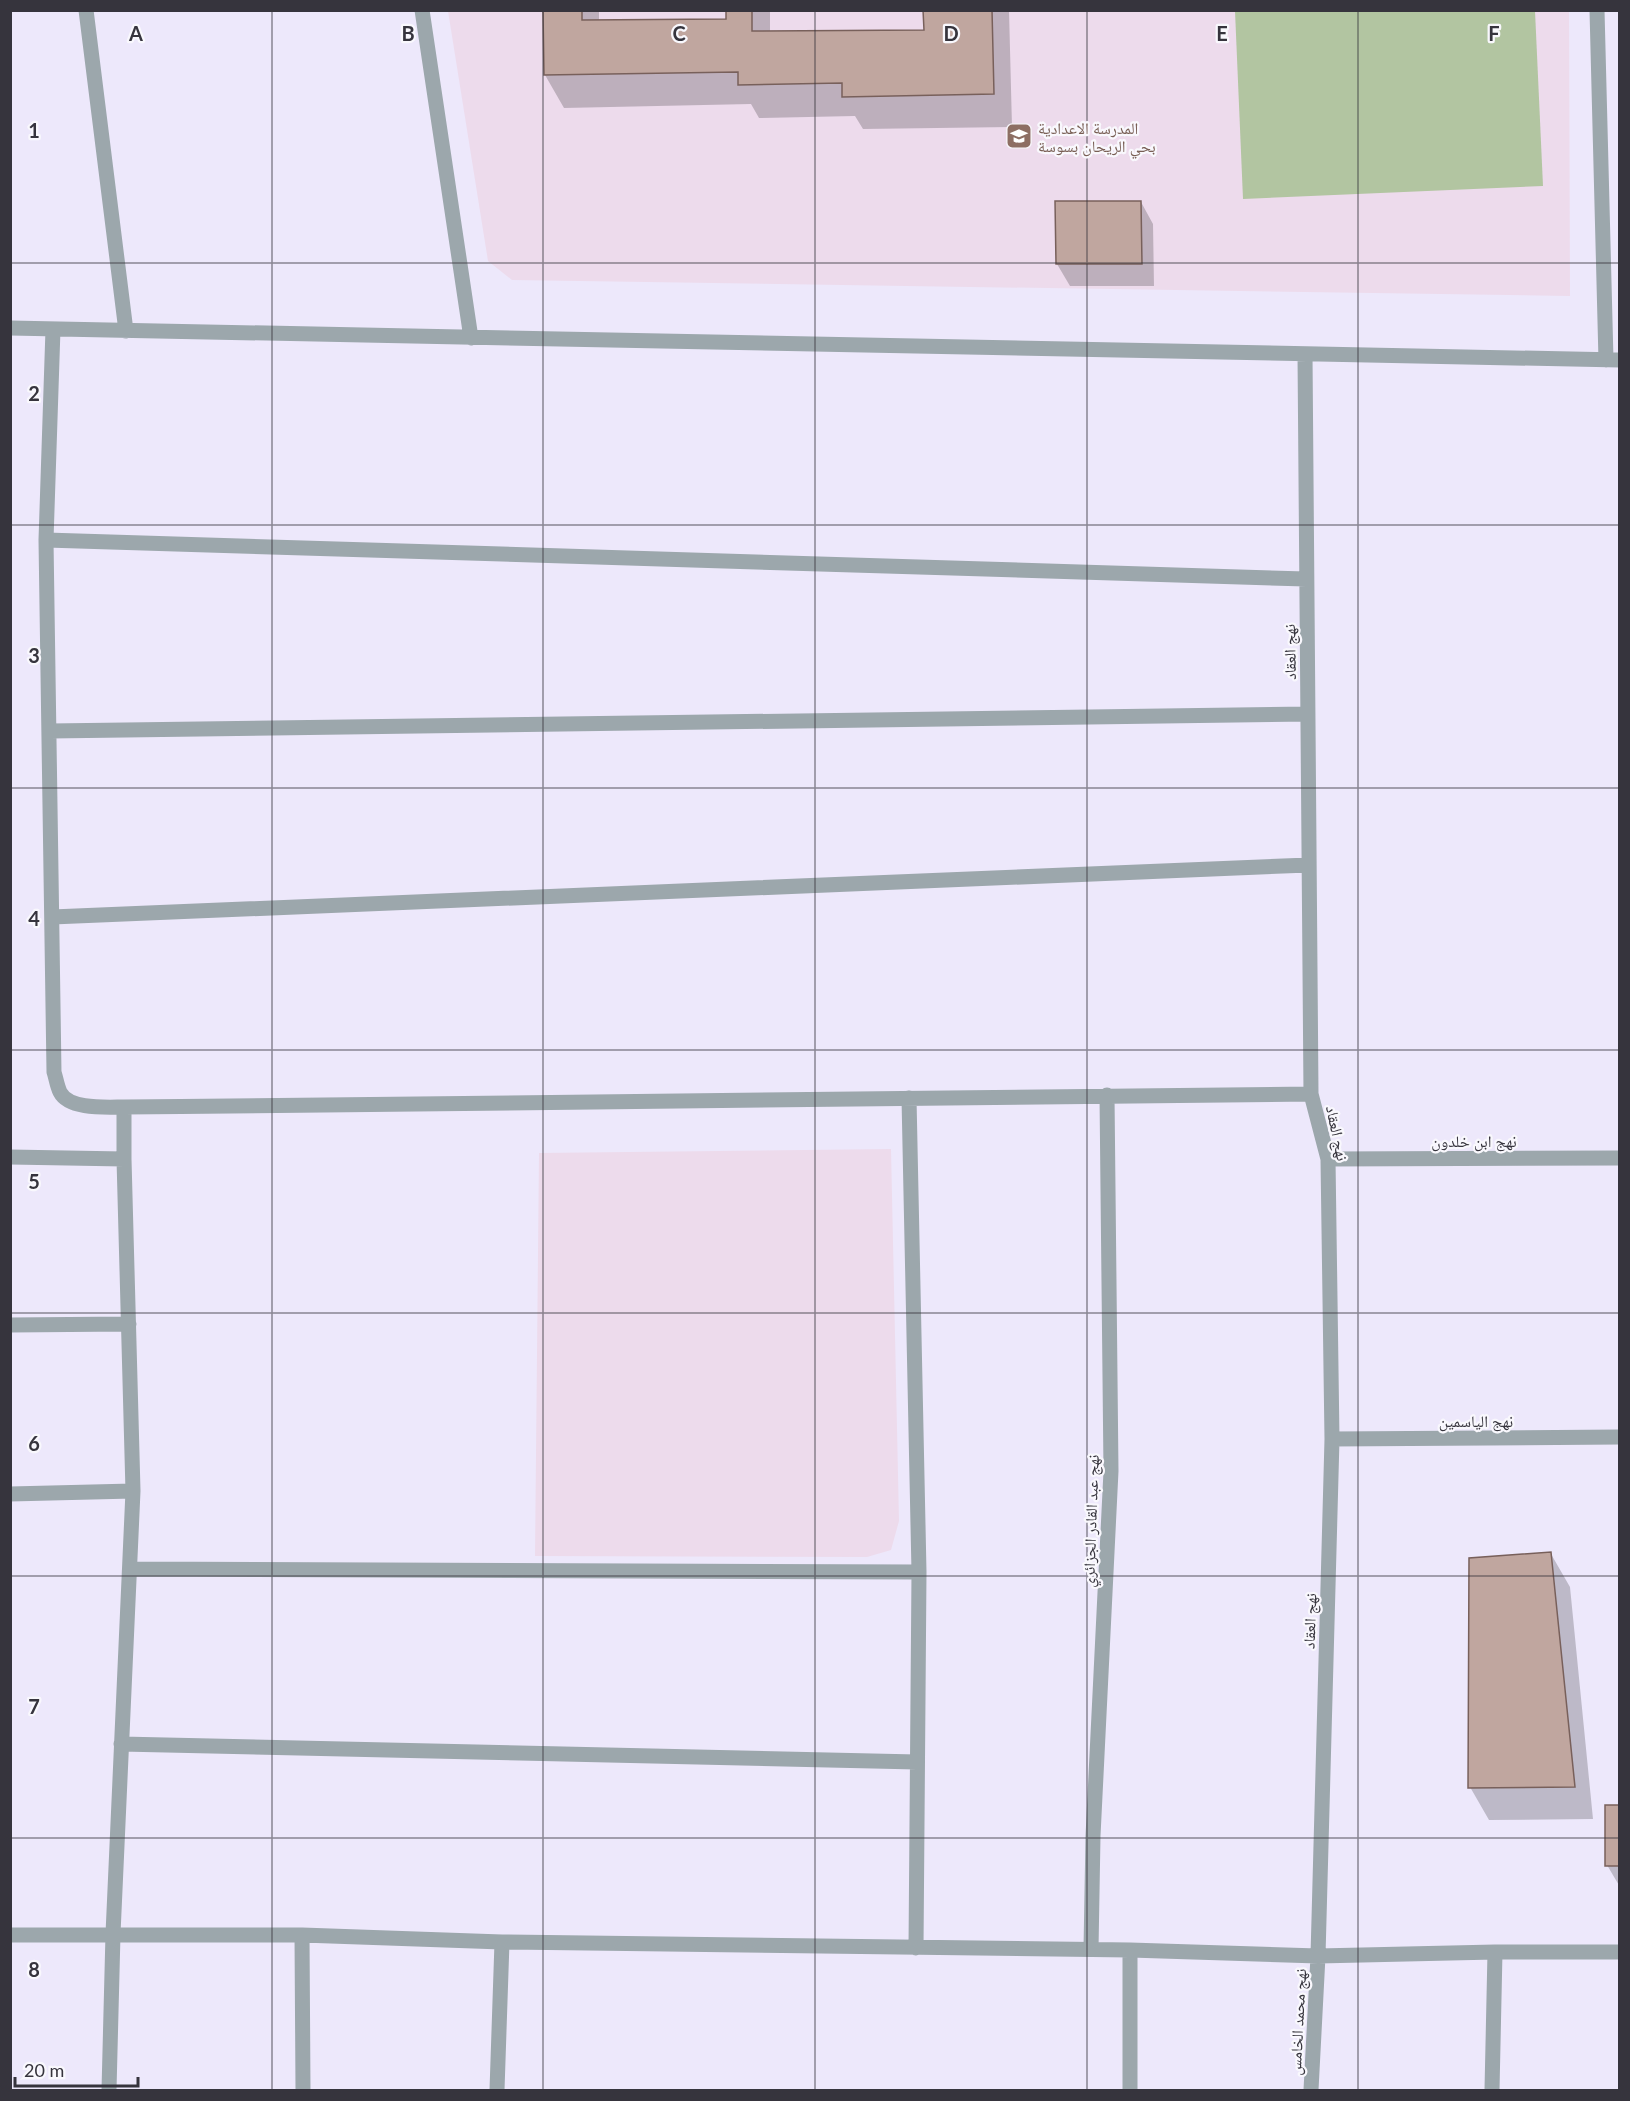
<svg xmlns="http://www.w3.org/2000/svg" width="1630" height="2101" font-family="Lato,'Noto Naskh Arabic',sans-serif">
<rect width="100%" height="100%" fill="#ede8fb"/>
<path fill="#eddbec" d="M 448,11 L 1569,11 L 1570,296 L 512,280 L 488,261 Z
M 891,1149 L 899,1521 L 891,1550 L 867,1557 L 535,1556 L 539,1153 Z"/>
<path fill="#b2c5a1" d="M 1235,11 L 1535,11 L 1543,186 L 1243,199 Z"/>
<path fill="#0003" d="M 541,10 L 599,10 L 599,21 L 727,20 L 727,10 L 770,10 L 770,32 L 925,31 L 925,10 L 1009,10 L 1012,127 L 863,129 L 855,116 L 759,118 L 751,104 L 564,108 L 545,75 L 544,15 Z
M 1141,202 L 1153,224 L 1154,286 L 1070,286 L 1057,264 Z
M 1551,1554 L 1570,1587 L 1593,1819 L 1489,1820 L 1470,1787 Z
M 1620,1807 L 1620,1887 L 1607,1865 Z"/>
<path fill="#c0a69f" stroke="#78605b" stroke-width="1.5" d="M 543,10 L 582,10 L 582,20 L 726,19 L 726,10 L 752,10 L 752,31 L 924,30 L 923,10 L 992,10 L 994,94 L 842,97 L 842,83 L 738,85 L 738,72 L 544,75 Z
M 1055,201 L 1141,201 L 1142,264 L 1056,264 Z
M 1551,1552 L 1575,1787 L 1468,1788 L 1469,1558 Z
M 1605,1805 L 1620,1805 L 1620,1866 L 1605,1866 Z"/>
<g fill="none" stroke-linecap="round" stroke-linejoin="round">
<path stroke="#9ca7ac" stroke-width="15" d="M 86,10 L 126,331
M 422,10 L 471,338
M 1597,10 L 1606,360
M 10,328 L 1620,360
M 53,329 L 46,540 L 54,1072 C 56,1078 57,1086 60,1092 C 69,1110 107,1107 124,1107 C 520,1104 916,1095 1311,1094
M 1305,354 L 1311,1094 L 1328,1159 L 1332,1439 L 1318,1956 L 1311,2090
M 46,540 L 1306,579
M 50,731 L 1308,714
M 52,917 L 1309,865
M 909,1098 L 919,1572 L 916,1948
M 10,1157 L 124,1159
M 1328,1159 L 1620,1158
M 10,1325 L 129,1324
M 1332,1439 L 1620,1437
M 10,1494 L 133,1491
M 130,1569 L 919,1572
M 121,1744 L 917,1762
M 10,1935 L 302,1935 L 502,1942 L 1130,1950 L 1318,1956 L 1495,1952 L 1620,1952
M 302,1935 L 303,2090
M 1091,1949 L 1093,1836 L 1111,1471 L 1107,1095
M 109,2090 L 113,1934 L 133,1491 L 124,1159 L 124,1107
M 497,2090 L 502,1942
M 1130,2090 L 1130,1950
M 1492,2090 L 1495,1952"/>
</g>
<path fill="none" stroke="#36343d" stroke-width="1.5" stroke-opacity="0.55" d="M 272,10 L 272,2090M 543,10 L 543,2090M 815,10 L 815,2090M 1087,10 L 1087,2090M 1358,10 L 1358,2090M 10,263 L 1620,263M 10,525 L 1620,525M 10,788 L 1620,788M 10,1050 L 1620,1050M 10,1313 L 1620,1313M 10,1576 L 1620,1576M 10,1838 L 1620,1838"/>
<defs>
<g id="school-square" transform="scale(1.35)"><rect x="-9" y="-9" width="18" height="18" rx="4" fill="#8d6e63" stroke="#f9f8fd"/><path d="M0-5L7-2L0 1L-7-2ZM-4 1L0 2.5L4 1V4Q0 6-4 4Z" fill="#fff"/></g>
</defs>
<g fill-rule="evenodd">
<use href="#school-square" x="1019" y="136"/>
</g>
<g text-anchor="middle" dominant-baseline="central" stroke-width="4.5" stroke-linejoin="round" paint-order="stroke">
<g font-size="16" fill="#785e54" stroke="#f9f8fd" text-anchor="start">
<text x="1038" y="127">المدرسة الاعدادية<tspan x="1038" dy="18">بحي الريحان بسوسة</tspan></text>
</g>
<g font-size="16" fill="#36343d" stroke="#f9f8fd">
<text transform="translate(1289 652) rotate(-91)">نهج العقاد</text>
<text transform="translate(1338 1133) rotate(78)">نهج العقاد</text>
<text x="1474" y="1140">نهج ابن خلدون</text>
<text x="1476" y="1420">نهج الياسمين</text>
<text transform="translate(1090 1521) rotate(-88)">نهج عبد القادر الجزائري</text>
<text transform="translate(1309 1621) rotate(-88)">نهج العقاد</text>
<text transform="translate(1297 2022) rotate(-87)">نهج محمد الخامس</text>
</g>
</g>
<g font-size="20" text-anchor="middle" font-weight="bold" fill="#36343d" stroke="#f9f8fd" stroke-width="4.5" stroke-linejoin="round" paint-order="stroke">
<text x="136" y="41">A</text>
<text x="408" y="41">B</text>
<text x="679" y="41">C</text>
<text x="951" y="41">D</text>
<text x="1222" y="41">E</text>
<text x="1494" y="41">F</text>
<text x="34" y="138">1</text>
<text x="34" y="401">2</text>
<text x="34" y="663">3</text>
<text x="34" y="926">4</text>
<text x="34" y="1189">5</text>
<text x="34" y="1451">6</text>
<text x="34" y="1714">7</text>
<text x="34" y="1977">8</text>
</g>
<rect width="1630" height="2101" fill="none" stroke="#36343d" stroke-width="24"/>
<path d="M15 2077v9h123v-9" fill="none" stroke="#36343d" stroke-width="3"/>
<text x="24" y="2077" font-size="18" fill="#36343d" stroke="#f9f8fd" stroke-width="4.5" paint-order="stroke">20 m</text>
</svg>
